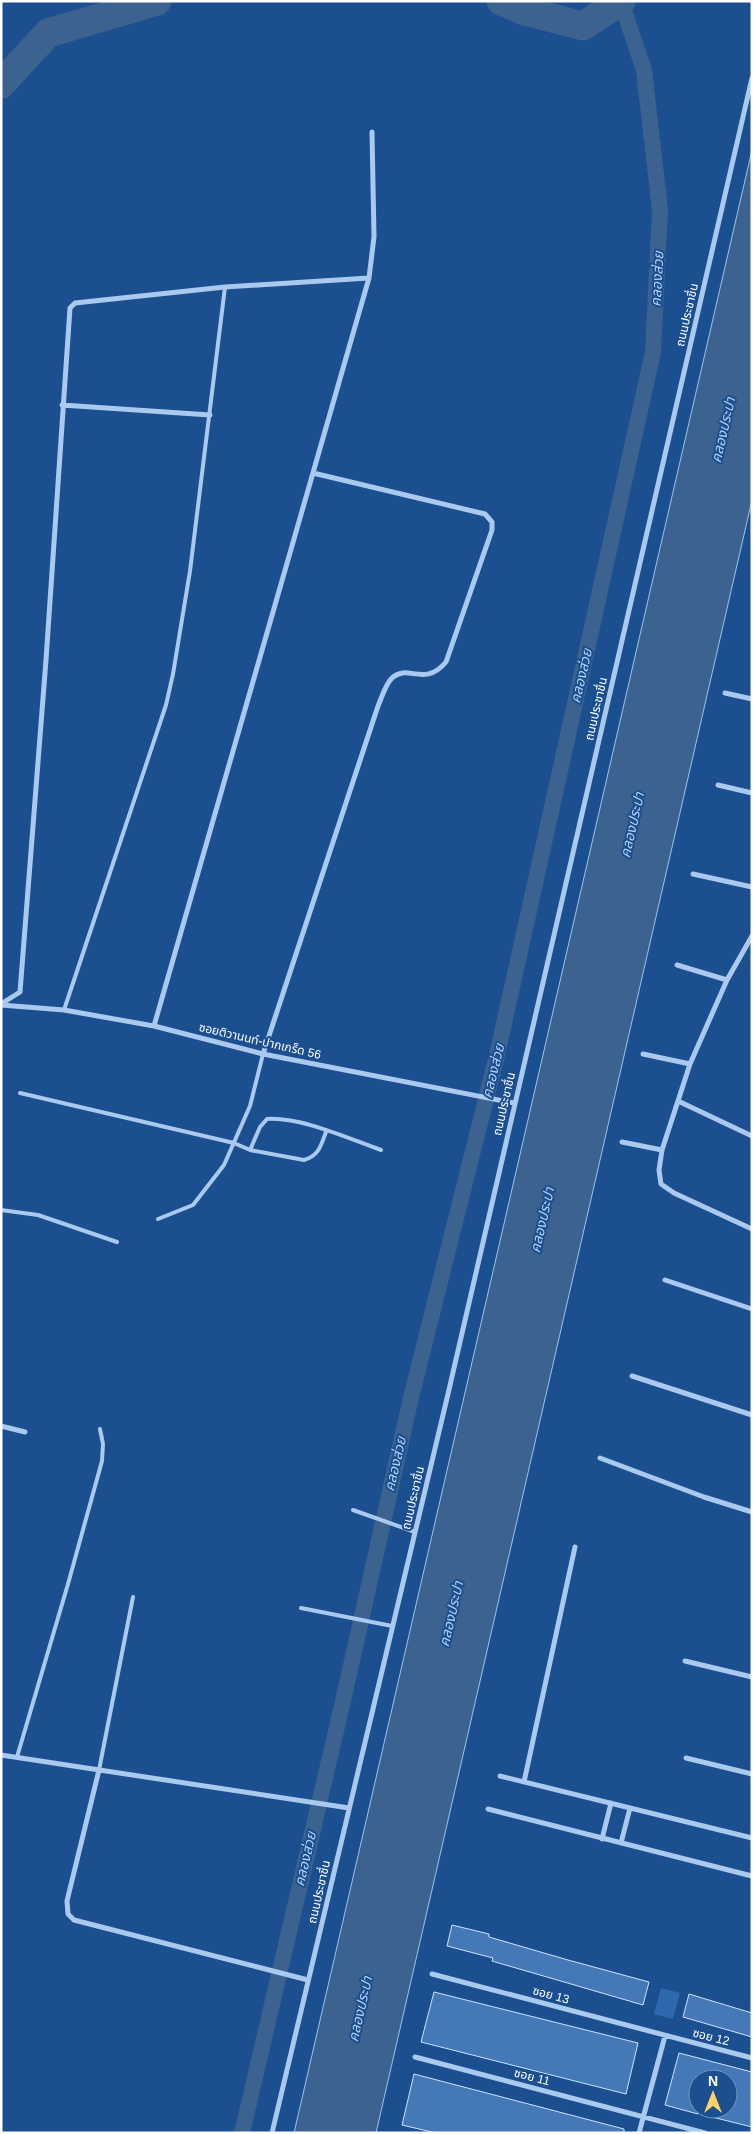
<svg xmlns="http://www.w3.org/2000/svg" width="753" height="2134" font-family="Arial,'Noto Sans Thai',sans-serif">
<rect width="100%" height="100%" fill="#1b4f8f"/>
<path fill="#2e69ad" d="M 661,1988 L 680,1993 L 673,2019 L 654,2014 Z"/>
<path fill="#3c6290" stroke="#9cc4f0" d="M 752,150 L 752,500 L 376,2133 L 294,2133 Z"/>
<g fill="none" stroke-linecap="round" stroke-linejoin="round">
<path stroke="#3c6290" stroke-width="16" d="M 242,2133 L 343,1701 L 410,1402 L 497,1055 L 653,352 L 660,210 L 644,70 L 621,2"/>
<path stroke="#3c6290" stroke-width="29" d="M 501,1 L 525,11 L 583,26 L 621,1
M 1,84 L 48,33 L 157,1"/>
</g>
<path fill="#4478b7" stroke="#cfe3fa" d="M 452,1925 L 489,1934 L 489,1937 L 568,1960 L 649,1982 L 643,2005 L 492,1961 L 493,1958 L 447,1946 Z
M 434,1992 L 638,2043 L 626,2094 L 421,2042 Z
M 689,1994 L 752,2013 L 752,2037 L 683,2017 Z
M 679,2053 L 752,2072 L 752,2127 L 700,2114 L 700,2109 L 728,2109 L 728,2079 L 698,2079 L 698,2114 L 665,2105 Z
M 414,2074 L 624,2129 L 624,2133 L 436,2133 L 402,2125 Z"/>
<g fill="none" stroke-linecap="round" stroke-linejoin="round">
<path stroke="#a9c9ee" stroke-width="4" d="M 64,1010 L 166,705 L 173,674 L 190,571 L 225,287
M 20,1093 L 234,1143 L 250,1150 L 304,1160 C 319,1156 321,1145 326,1132
M 250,1150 L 260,1127 L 267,1119 C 302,1117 347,1138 381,1150
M 1,1210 L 38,1215 L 117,1242
M 158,1219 L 193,1205 L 224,1165 L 250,1106 L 263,1054
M 353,1510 L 415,1532
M 301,1608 L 392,1626
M 17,1757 L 68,1584 L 102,1461 L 103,1444 L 100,1429
M 99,1770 L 133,1597"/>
<path stroke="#a9c9ee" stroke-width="5" d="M 62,405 L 210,415
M 725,693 L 752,699
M 718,785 L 752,793
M 693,874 L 752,887
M 752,936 L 727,980 L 690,1064 L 662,1150 L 659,1170 L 661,1184 L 674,1193 L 752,1229
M 677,965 L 727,980
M 1,1004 L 20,992 L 46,660 L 70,308 L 75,303 L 225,287 L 369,278
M 1,1005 L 64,1010 L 154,1026 L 263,1054 L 514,1103
M 154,1026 L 369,278 L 374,237 L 372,132
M 263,1054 L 378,706 C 382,697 385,685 392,678 C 408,663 424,688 446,662 L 492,530 L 492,522 L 485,514 L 313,473
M 643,1054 L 690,1064
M 678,1101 L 752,1136
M 622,1142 L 662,1150
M 665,1280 L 752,1309
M 632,1376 L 752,1415
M 1,1426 L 25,1432
M 600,1458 L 704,1497 L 752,1512
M 685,1661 L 752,1677
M 1,1755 L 349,1808
M 686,1758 L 752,1774
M 99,1770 L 67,1901 L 68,1914 L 74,1920 L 308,1980
M 500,1776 L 752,1838
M 524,1782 L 575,1547
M 488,1809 L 752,1876
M 602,1839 L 611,1803
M 621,1843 L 630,1808
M 432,1974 L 752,2058
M 415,2057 L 705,2133
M 272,2133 L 448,1394 L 752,78
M 639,2133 L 665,2036"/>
</g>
<g text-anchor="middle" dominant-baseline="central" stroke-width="4" stroke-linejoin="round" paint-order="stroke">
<g font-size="12" fill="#fff" stroke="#1b4f8f">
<text transform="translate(687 315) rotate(-77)">ถนนประชาชื่น</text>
<text transform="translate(596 709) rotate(-77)">ถนนประชาชื่น</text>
<text transform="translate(260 1041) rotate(13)">ซอยติวานนท์-ปากเกร็ด 56</text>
<text transform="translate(504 1104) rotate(-77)">ถนนประชาชื่น</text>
<text transform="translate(413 1498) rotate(-77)">ถนนประชาชื่น</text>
<text transform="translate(319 1892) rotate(-77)">ถนนประชาชื่น</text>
<text transform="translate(551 1995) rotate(15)">ซอย 13</text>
<text transform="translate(711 2037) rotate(14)">ซอย 12</text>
<text transform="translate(532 2077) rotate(15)">ซอย 11</text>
</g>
<g font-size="14" font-style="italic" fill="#b5d3f5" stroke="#1b4f8f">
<text transform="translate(657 279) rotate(-87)">คลองส่วย</text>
<text transform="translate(723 430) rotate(-77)">คลองประปา</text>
<text transform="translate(581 676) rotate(-77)">คลองส่วย</text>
<text transform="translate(632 825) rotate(-77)">คลองประปา</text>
<text transform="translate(493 1071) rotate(-76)">คลองส่วย</text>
<text transform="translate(542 1220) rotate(-77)">คลองประปา</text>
<text transform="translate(395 1464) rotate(-77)">คลองส่วย</text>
<text transform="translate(451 1614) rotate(-77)">คลองประปา</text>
<text transform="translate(305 1859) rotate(-77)">คลองส่วย</text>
<text transform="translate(360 2009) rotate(-77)">คลองประปา</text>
</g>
</g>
<rect width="753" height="2134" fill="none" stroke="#ffffff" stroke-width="5"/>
<g transform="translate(713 2094)"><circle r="24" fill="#1b4f8f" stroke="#7695bc"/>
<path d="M0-4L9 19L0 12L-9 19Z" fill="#ffd166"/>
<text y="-8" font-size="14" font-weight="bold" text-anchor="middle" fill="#ffffff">N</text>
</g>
</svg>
